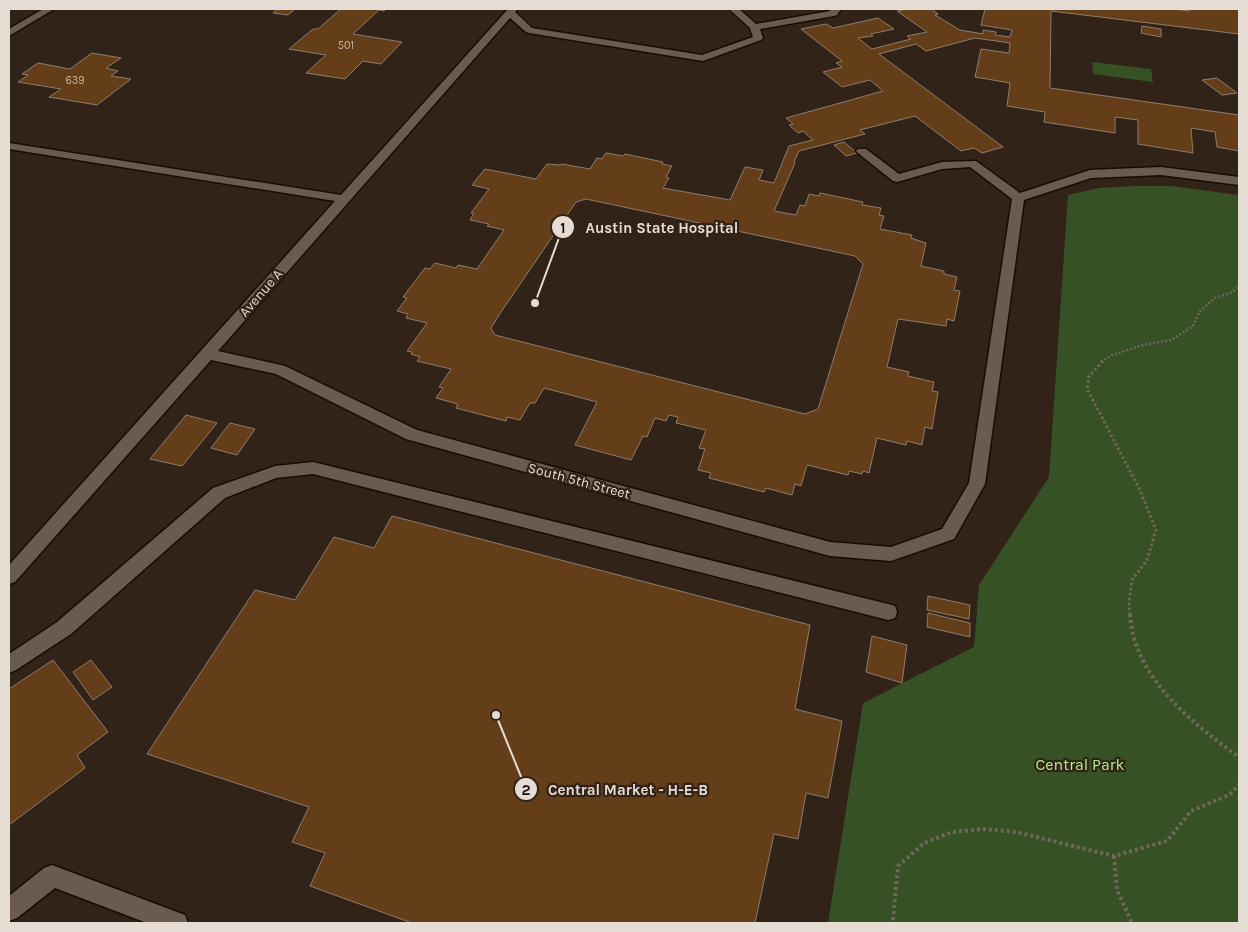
<svg xmlns="http://www.w3.org/2000/svg" width="1248" height="932" font-family="Karla,sans-serif">
<rect width="100%" height="100%" fill="#312317"/>
<path fill="#365123" d="M 1092,62 L 1151,69 L 1153,82 L 1093,74 Z
M 1134,186 L 1171,186 L 1239,195 L 1239,923 L 828,923 L 863,703 L 974,647 L 979,585 L 1049,477 L 1068,195 L 1099,188 Z"/>
<path fill="#643e19" stroke="#8d7c6e" fill-rule="evenodd" d="M 278,9 L 295,9 L 288,15 L 273,13 Z
M 341,9 L 386,9 L 384,11 L 379,10 L 353,34 L 402,42 L 381,64 L 363,61 L 345,79 L 306,73 L 326,55 L 289,49 L 313,29 L 318,29 Z
M 907,9 L 931,9 L 938,14 L 935,15 L 960,30 L 983,34 L 983,30 L 996,32 L 995,35 L 1010,37 L 1012,30 L 981,25 L 985,9 L 1173,9 L 1189,11 L 1188,9 L 1239,9 L 1239,34 L 1051,11 L 1050,88 L 1239,115 L 1239,151 L 1217,147 L 1215,132 L 1191,128 L 1193,153 L 1138,144 L 1138,120 L 1115,117 L 1115,133 L 1044,122 L 1045,112 L 1007,106 L 1010,83 L 975,77 L 981,49 L 1009,53 L 1010,43 L 975,38 L 926,51 L 916,44 L 879,54 L 1003,147 L 982,153 L 974,148 L 961,151 L 915,116 L 860,130 L 865,134 L 799,151 L 794,162 L 795,163 L 774,211 L 796,215 L 800,205 L 805,206 L 809,194 L 819,196 L 820,193 L 863,202 L 862,205 L 881,208 L 879,215 L 884,216 L 880,229 L 912,235 L 911,238 L 926,243 L 921,266 L 944,271 L 944,274 L 957,277 L 954,290 L 960,291 L 954,321 L 947,319 L 946,326 L 898,319 L 887,367 L 909,372 L 908,376 L 934,382 L 932,391 L 938,392 L 932,429 L 925,427 L 922,445 L 907,441 L 906,445 L 877,438 L 869,473 L 863,471 L 862,474 L 849,471 L 848,475 L 807,465 L 801,486 L 795,484 L 792,495 L 766,488 L 764,492 L 709,478 L 711,473 L 698,470 L 705,449 L 699,448 L 706,430 L 676,423 L 678,417 L 669,415 L 666,421 L 655,418 L 647,437 L 643,436 L 631,460 L 575,445 L 597,402 L 544,388 L 535,403 L 530,403 L 520,420 L 507,417 L 506,421 L 456,408 L 458,404 L 436,398 L 443,388 L 439,387 L 451,369 L 417,361 L 420,357 L 411,354 L 412,352 L 407,351 L 427,323 L 406,318 L 408,314 L 397,311 L 407,298 L 403,297 L 425,268 L 430,269 L 435,263 L 456,268 L 458,265 L 477,269 L 504,230 L 487,226 L 489,224 L 470,220 L 474,213 L 471,213 L 489,189 L 472,185 L 485,169 L 536,179 L 547,164 L 560,165 L 562,164 L 590,169 L 597,158 L 602,159 L 606,153 L 623,156 L 625,154 L 663,162 L 662,164 L 672,166 L 666,177 L 669,178 L 663,188 L 730,200 L 745,167 L 763,170 L 759,180 L 774,183 L 789,146 L 813,140 L 803,131 L 798,133 L 789,125 L 793,124 L 786,118 L 883,91 L 870,80 L 842,87 L 823,72 L 842,67 L 836,63 L 842,61 L 801,29 L 826,24 L 833,28 L 878,18 L 894,29 L 871,34 L 873,36 L 858,38 L 872,49 L 911,39 L 907,36 L 927,32 L 897,11 ZM 586,199 L 855,256 L 863,264 L 818,409 L 805,414 L 495,335 L 491,328 L 499,315 L 576,202 Z
M 1142,26 L 1161,29 L 1161,37 L 1141,33 Z
M 92,53 L 121,58 L 106,68 L 118,71 L 111,76 L 131,79 L 97,105 L 49,97 L 61,89 L 18,82 L 28,75 L 22,74 L 38,63 L 70,69 Z
M 1217,78 L 1237,93 L 1222,95 L 1202,80 Z
M 844,142 L 857,153 L 846,156 L 834,145 Z
M 186,415 L 217,423 L 182,466 L 150,459 Z
M 230,423 L 255,429 L 237,455 L 211,448 Z
M 392,516 L 810,625 L 795,709 L 842,721 L 828,798 L 806,793 L 798,839 L 774,834 L 755,923 L 412,923 L 310,886 L 325,853 L 292,842 L 309,807 L 147,754 L 255,590 L 295,600 L 334,537 L 374,548 Z
M 928,596 L 970,605 L 969,619 L 927,610 Z
M 928,613 L 970,623 L 970,637 L 927,627 Z
M 872,636 L 907,645 L 902,683 L 866,672 Z
M 53,660 L 108,732 L 77,755 L 85,768 L 9,825 L 9,689 Z
M 91,660 L 112,687 L 93,700 L 73,672 Z"/>
<g fill="none" stroke-linecap="round" stroke-linejoin="round">
<g stroke="#180c03" stroke-width="3">
<path id="lane" d="M 43,9 L 54,9 L 9,36 L 9,29 Z
M 508,9 L 518,9 L 515,12 L 532,28 L 702,55 L 753,37 L 750,28 L 729,9 L 739,9 L 756,24 L 830,11 L 831,9 L 841,9 L 837,15 L 834,16 L 760,29 L 763,38 L 761,40 L 703,61 L 529,33 L 526,32 L 510,18 L 218,351 L 285,366 L 417,430 L 830,542 L 891,547 L 942,529 L 969,483 L 1012,199 L 970,167 L 942,169 L 897,182 L 893,181 L 858,153 L 856,151 L 858,149 L 866,149 L 899,174 L 942,162 L 976,161 L 1020,193 L 1090,170 L 1161,167 L 1239,177 L 1239,185 L 1161,175 L 1091,178 L 1024,200 L 985,484 L 954,539 L 891,561 L 830,556 L 406,439 L 276,374 L 211,360 L 15,582 L 9,584 L 9,565 L 335,201 L 9,149 L 9,143 L 341,195 Z
M 313,462 L 888,604 L 895,606 L 897,612 L 895,618 L 888,620 L 313,474 L 276,478 L 225,498 L 71,634 L 16,670 L 9,673 L 9,654 L 57,622 L 213,488 L 275,466 Z
M 52,865 L 185,915 L 188,923 L 147,923 L 55,888 L 17,918 L 9,921 L 9,896 L 44,868 Z"/>
</g>
<path stroke="#72665b" stroke-width="2.5" stroke-dasharray="2 2" stroke-linecap="butt" d="M 1101,362 L 1112,355 L 1143,345 L 1171,340 L 1193,326 L 1200,311 L 1215,298 L 1230,293 L 1239,287"/>
<path stroke="#72665b" stroke-width="3" stroke-dasharray="2.5 2.5" stroke-linecap="butt" d="M 1103,361 L 1089,376 L 1087,389 L 1139,488 L 1156,530 L 1147,560 L 1132,580 L 1129,603 L 1130,615"/>
<path stroke="#72665b" stroke-width="4" stroke-dasharray="3 3" stroke-linecap="butt" d="M 1130,614 C 1134,678 1191,722 1239,757
M 1114,856 L 1117,890 L 1132,923
M 893,920 L 898,866 L 924,843 L 952,832 L 985,829 L 1016,832 L 1114,856 L 1167,841 L 1191,811 L 1229,795 L 1239,785"/>
<use href="#lane" fill="#6b5b4e" fill-rule="evenodd"/>
</g>
<g text-anchor="middle" dominant-baseline="central" stroke-width="4.5" stroke-linejoin="round" paint-order="stroke">
<g font-size="11" fill="#c5b4a5">
<text x="346" y="45">501</text>
<text x="75" y="80">639</text>
</g>
<g font-size="14" fill="#e5dcd4" stroke="#312317">
<text transform="translate(261 293) rotate(-49)">Avenue A</text>
<text transform="translate(579 481) rotate(15)">South 5th Street</text>
</g>
<g font-size="16" fill="#b0f186" stroke="#312317">
<text x="1080" y="764">Central Park</text>
</g>
</g>
<path fill="none" stroke="#e5dcd4" stroke-width="2" d="M535 303L563 227M496 715L526 789"/>
<g fill="#e5dcd4" stroke="#312317" stroke-width="2">
<circle cx="535" cy="303" r="5"/>
<circle cx="496" cy="715" r="5"/>
<circle cx="563" cy="227" r="12"/>
<circle cx="526" cy="789" r="12"/>
</g>
<g font-size="15" text-anchor="middle" font-weight="bold" fill="#111">
<text x="563" y="233">1</text>
<text x="526" y="795">2</text>
</g>
<g font-size="15" text-anchor="middle" font-weight="bold" fill="#e5dcd4" stroke="#312317" stroke-width="4.5" stroke-linejoin="round" paint-order="stroke">
<text x="662" y="233">Austin State Hospital</text>
<text x="628" y="795">Central Market - H-E-B</text>
</g>
<rect width="1248" height="932" fill="none" stroke="#e5dcd4" stroke-width="20"/>
</svg>
